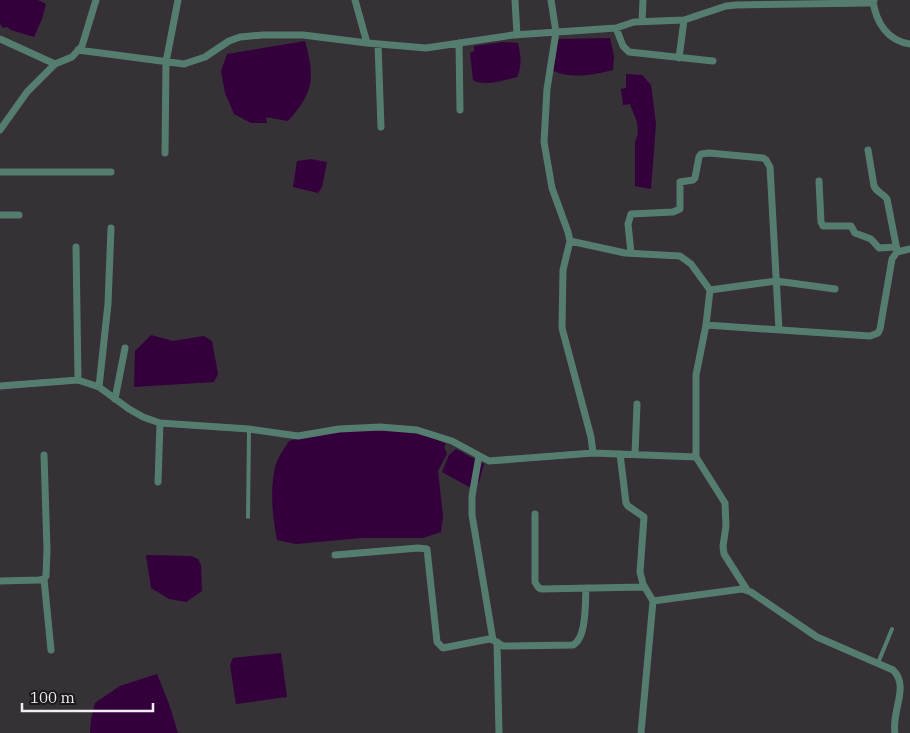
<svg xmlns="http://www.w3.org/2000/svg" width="910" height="733" font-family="'IBM Plex Serif',serif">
<rect width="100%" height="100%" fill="#363037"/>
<path fill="#33003b" d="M 0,0 L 38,0 L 46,4 L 42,19 L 34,37 L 11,30 L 7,27 L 3,28 L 0,24 Z
M 610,38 L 614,56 L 613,70 C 594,75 568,80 550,69 L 559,39 Z
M 305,41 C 315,77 314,92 288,121 L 266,117 L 267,123 L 251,123 L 234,114 L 225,93 L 221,71 L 227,54 Z
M 503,42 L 518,43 C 521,55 522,66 517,77 C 504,80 484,87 473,80 L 470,53 L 474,51 L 474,46 Z
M 626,74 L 642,75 L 651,85 L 656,124 L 651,189 L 635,186 L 635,142 L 638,134 L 637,122 L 630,104 L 623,105 L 621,89 L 626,88 Z
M 311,159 L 327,162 L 322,187 L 318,193 L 293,187 L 297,161 Z
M 151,335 L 173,341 L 204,336 L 212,341 L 218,374 L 214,382 L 134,387 L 135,351 Z
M 417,430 L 446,444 L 444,447 L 447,454 L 438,471 L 443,516 L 441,532 L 423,538 L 361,538 L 296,544 L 277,540 C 273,518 270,496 274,473 C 275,461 283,451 289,441 L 324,431 Z
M 456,449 L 484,464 L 479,482 L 471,488 L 442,472 L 449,455 Z
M 146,555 L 191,556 L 198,559 L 201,565 L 202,591 L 186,602 L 169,599 L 151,588 Z
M 281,653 L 287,697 L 236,704 L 230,665 L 233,658 Z
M 157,674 L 169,704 L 178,733 L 90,733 L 91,719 L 95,703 L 120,686 Z"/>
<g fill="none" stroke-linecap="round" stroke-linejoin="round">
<path stroke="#557d6f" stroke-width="4" d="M 248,517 L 249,429
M 878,663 L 892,629"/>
<path stroke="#557d6f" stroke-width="7" d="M 355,0 L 367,43
M 515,0 L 517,35
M 551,0 L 556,32 L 547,89 L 544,142 L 552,188 L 568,232 L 570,241 L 563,270 L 562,328 L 591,437 L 593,453
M 873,1 C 876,23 888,41 910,44
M 642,21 L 643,0
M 616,28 L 623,46 L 629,52 L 713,61
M 0,39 L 55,64
M 459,43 L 460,110
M 378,44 L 381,127
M 78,50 L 184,64 L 205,57 L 229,41 L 240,37 L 263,35 L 303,35 L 367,43 L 426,48 L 513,35 L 616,28 L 634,22 L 684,20 L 726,6 L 736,5 L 870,3 L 874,0
M 679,58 L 684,20
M 0,130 L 27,92 L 55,64 L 72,57 L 82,46 L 96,0
M 868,150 L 874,186 C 877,193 883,193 887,199 L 897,250
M 165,153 L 166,62 L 178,0
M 0,172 L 111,172
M 819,181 L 821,222 L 823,226 L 851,226 L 855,233 L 871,239 L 879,248 L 896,247
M 0,215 L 19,215
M 570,241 L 625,253 L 680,256 L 691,264 L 710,290 L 706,325 L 696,375 L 696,457 L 725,503 L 726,526 L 723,546 L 724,554 L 747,590
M 76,247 L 78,380
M 631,253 L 628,224 L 631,214 L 673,212 L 680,209 L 680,182 L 693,180 L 695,178 L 699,157 L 701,154 L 709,153 L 763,158 L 766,160 L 770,167 L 779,330
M 710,290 L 776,281 L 835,289
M 706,325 L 870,336 L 878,333 L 880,329 L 892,259 L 897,252 L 910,249
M 0,386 L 78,380 L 99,387 L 129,409 L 143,417 L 160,423 L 249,429 L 298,436 L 339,429 L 380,427 L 417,430 L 452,441 L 489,461 L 593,453 L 696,457
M 99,387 L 108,304 L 111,228
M 115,399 L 125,348
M 620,454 L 626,503 L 628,506 L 644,517 L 640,572 L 643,584 L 653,601 L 641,733
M 635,454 L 637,404
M 479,456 L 472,496 L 472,515 L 493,640
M 158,482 L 160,423
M 535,514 L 535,582 L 538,587 L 541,589 L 644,587
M 335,555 L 418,548 L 427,549 L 437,642 L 443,648 L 489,639 L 493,640 L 503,646 L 573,645 C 587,638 585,602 586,588
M 44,579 L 51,650
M 0,581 L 39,580 L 44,579 L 46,576 L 47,550 L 44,455
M 653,601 L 742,589 L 751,592 L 817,637 L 893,670 C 910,686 891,712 895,733
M 497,642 L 499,733"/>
</g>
<path d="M22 703v8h131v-8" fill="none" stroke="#f1edf2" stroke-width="2.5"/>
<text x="30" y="703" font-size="15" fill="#f1edf2" stroke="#1c191c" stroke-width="4" paint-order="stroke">100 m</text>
</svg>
